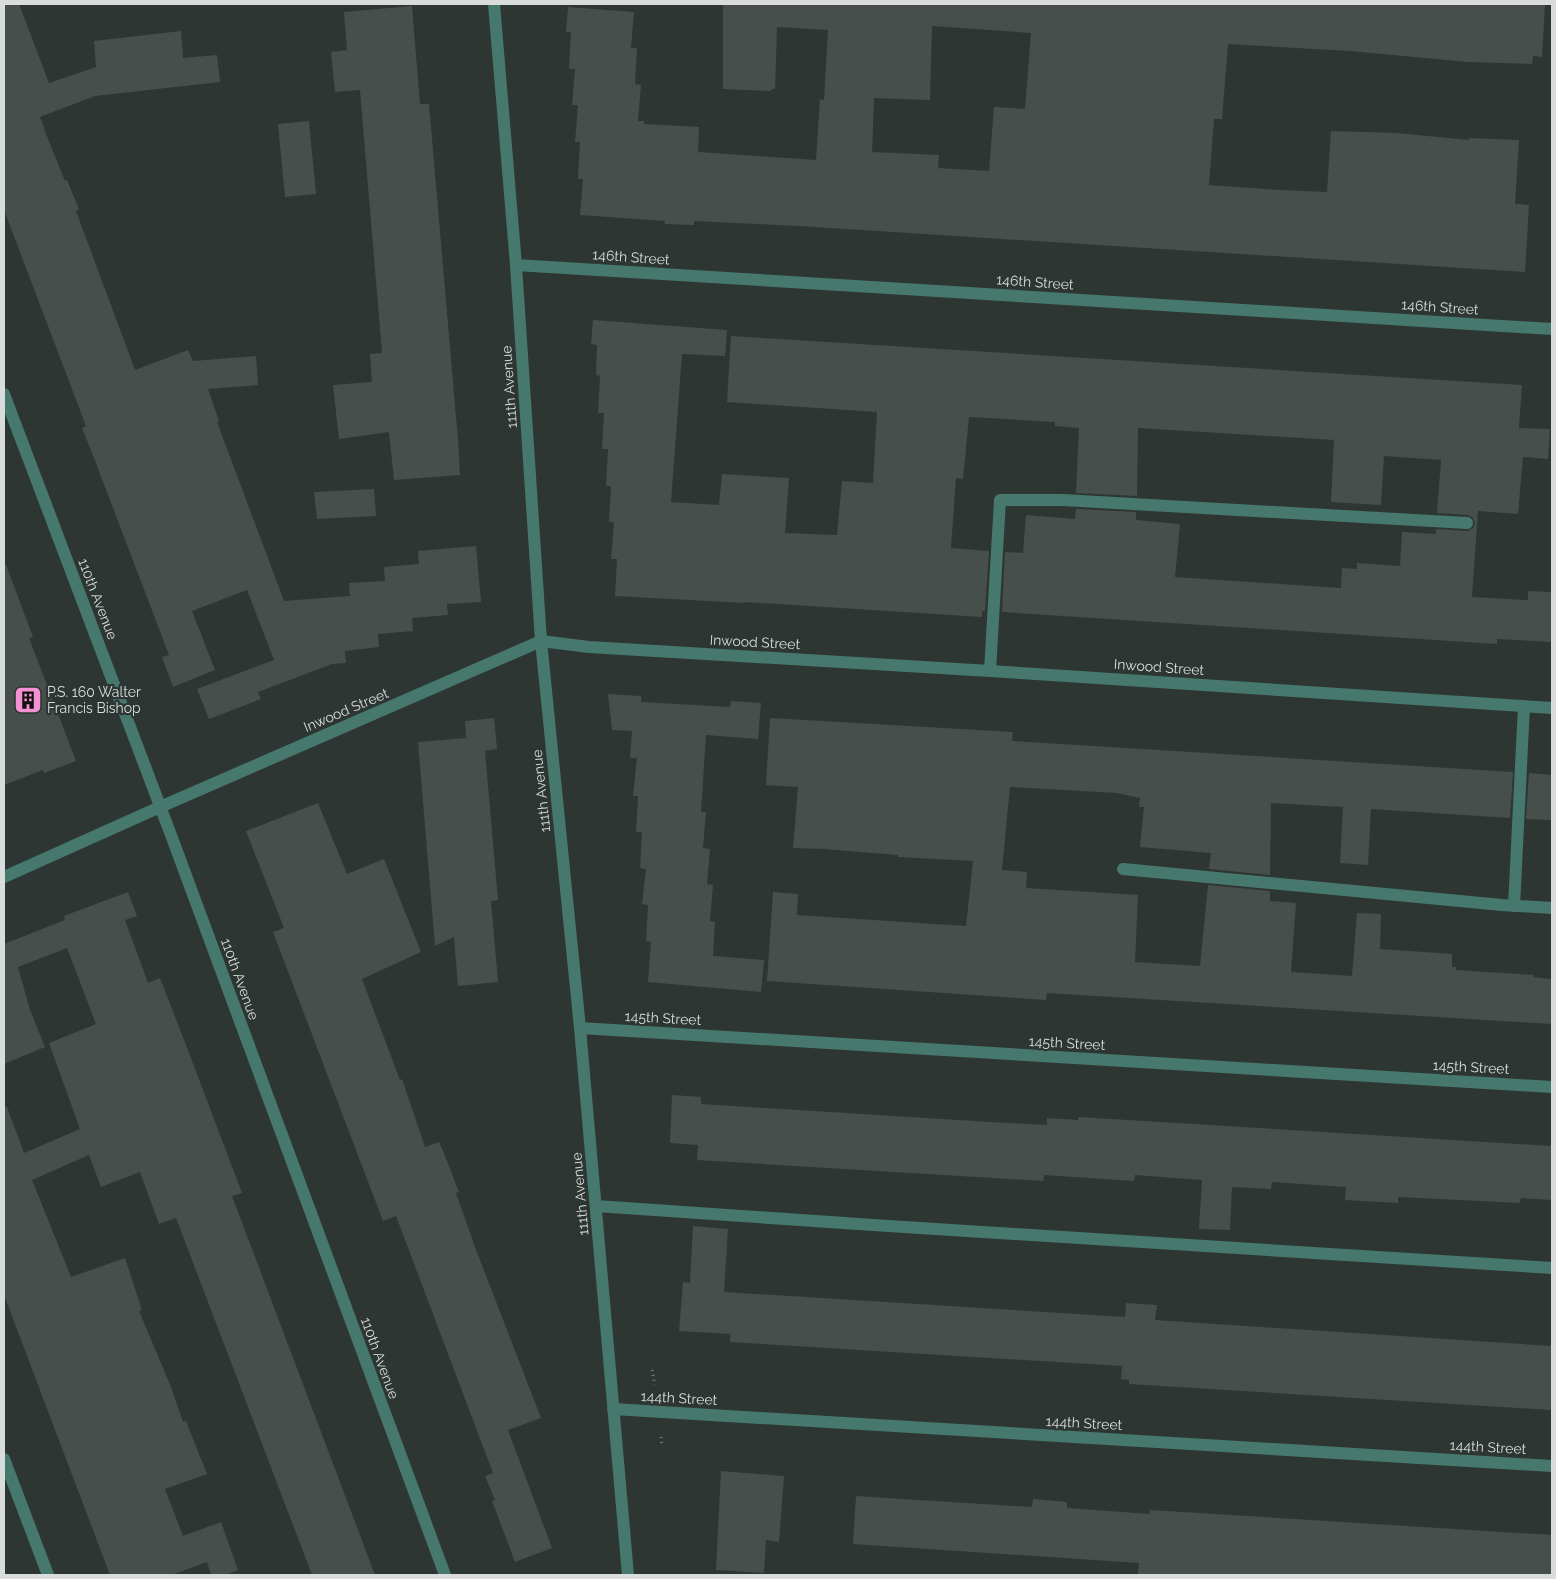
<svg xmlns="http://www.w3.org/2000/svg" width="1556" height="1579" font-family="Raleway,sans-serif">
<rect width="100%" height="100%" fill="#2e3634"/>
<path fill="#474f4d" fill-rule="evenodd" d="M 4,4 L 19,4 L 49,83 L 96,67 L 94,41 L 181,31 L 183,58 L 217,55 L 220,82 L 95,96 L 40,117 L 45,129 L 44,129 L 65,181 L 67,180 L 79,209 L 76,211 L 135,370 L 188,350 L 193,361 L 256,356 L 258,385 L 208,389 L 219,421 L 217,422 L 284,601 L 350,596 L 349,583 L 385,581 L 384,567 L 419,564 L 418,551 L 476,546 L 481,602 L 447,604 L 448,615 L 412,618 L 413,631 L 378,634 L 379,647 L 345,651 L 346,663 L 332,664 L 258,692 L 261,699 L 209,719 L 197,689 L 274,660 L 247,590 L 192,611 L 215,670 L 173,687 L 162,657 L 169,655 L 94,458 L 82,428 L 86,426 L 4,210 Z
M 723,4 L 1545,5 L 1542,57 L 1533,56 L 1532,64 L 1468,62 L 1350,51 L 1228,44 L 1222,119 L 1214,119 L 1209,185 L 1280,190 L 1327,192 L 1331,131 L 1396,133 L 1469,140 L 1469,138 L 1519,140 L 1515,204 L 1529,205 L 1525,272 L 799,226 L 694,221 L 694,225 L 665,224 L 665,221 L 580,215 L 583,179 L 578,179 L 580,142 L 575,142 L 578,105 L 572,105 L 575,69 L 569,69 L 571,32 L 566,32 L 568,7 L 634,12 L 631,48 L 637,48 L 635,84 L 641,85 L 638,121 L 644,121 L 644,124 L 699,127 L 698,152 L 816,160 L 820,99 L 824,100 L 828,30 L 777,27 L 775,89 L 771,89 L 771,91 L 723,89 ZM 932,26 L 1031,33 L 1025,109 L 994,107 L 989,171 L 938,168 L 939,155 L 872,152 L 874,98 L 930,100 Z
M 412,6 L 420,104 L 429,104 L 458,440 L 460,475 L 394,480 L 389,432 L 339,439 L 333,385 L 372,382 L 370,354 L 382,353 L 360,90 L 335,92 L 331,52 L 347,50 L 344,12 Z
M 309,121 L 316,194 L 285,197 L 278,124 Z
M 593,320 L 727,330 L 725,356 L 682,354 L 671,502 L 719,505 L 722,474 L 789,478 L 785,533 L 837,535 L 842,481 L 873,483 L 877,412 L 727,402 L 731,336 L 1522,385 L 1519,428 L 1550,429 L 1548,459 L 1523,457 L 1518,514 L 1478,511 L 1472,597 L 1528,600 L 1528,591 L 1552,592 L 1552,642 L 1497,639 L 1497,644 L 1002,612 L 1005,552 L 1023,553 L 1026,515 L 1075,519 L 1076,509 L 1136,512 L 1136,520 L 1180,524 L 1175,577 L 1341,588 L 1342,568 L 1357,569 L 1357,563 L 1400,566 L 1402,532 L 1436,534 L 1436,529 L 1467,531 L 1473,528 L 1475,523 L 1472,517 L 1468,515 L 1437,513 L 1441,460 L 1384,456 L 1381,505 L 1331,502 L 1334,440 L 1138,428 L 1137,496 L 1076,493 L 1079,428 L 1055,426 L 1055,422 L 969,417 L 963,479 L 956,478 L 951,548 L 989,551 L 985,611 L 982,611 L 982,617 L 745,602 L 745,603 L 615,596 L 617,559 L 611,559 L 614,522 L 609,522 L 611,486 L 606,486 L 608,449 L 602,449 L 604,413 L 598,413 L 600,376 L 596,375 L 597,345 L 591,344 Z
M 374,489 L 376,516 L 317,519 L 314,492 Z
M 4,565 L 6,565 L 33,637 L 29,638 L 76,761 L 44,773 L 43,770 L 4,785 Z
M 608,694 L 641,696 L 641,702 L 730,707 L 731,701 L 761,703 L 758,739 L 706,735 L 701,812 L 706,812 L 703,848 L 710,849 L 707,884 L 713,885 L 710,921 L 715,922 L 713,956 L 764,960 L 761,992 L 648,982 L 651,942 L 646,941 L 648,905 L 642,904 L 646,869 L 640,868 L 642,832 L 636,832 L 638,796 L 633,796 L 637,758 L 630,758 L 632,731 L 612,730 Z
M 494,718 L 497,749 L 485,751 L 498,900 L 491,901 L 498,982 L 458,986 L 454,937 L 435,946 L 418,742 L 466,738 L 465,721 Z
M 770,718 L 1013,732 L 1012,741 L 1513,772 L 1510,818 L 1371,809 L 1368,865 L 1340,863 L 1343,807 L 1271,803 L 1270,875 L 1209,869 L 1211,853 L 1140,847 L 1144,807 L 1139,807 L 1140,798 L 1117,793 L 1010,787 L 1002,870 L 1027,872 L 1026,888 L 1138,895 L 1135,962 L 1200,966 L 1208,885 L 1270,891 L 1270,901 L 1296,903 L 1291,972 L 1352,976 L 1357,913 L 1381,914 L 1380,949 L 1452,954 L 1452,967 L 1456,967 L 1456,970 L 1534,975 L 1533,977 L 1552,979 L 1552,1024 L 1047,993 L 1046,1000 L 767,981 L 773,892 L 798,894 L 797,915 L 966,926 L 973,861 L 898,857 L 898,855 L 824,849 L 793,848 L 798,787 L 766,785 Z
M 1529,773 L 1552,775 L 1552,820 L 1526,819 Z
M 318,803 L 347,874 L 384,859 L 421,952 L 362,979 L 400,1080 L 402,1079 L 425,1147 L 439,1142 L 443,1151 L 459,1192 L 456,1193 L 475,1247 L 541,1418 L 508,1430 L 552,1548 L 515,1562 L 492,1501 L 495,1500 L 485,1476 L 493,1473 L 396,1216 L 383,1221 L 273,932 L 284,928 L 246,831 Z
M 128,892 L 137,916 L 125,920 L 148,983 L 160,978 L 186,1045 L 242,1193 L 232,1196 L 375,1575 L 312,1575 L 176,1218 L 159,1224 L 140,1172 L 101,1187 L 89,1155 L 32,1180 L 71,1277 L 125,1258 L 142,1310 L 139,1311 L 171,1387 L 183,1422 L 186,1421 L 207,1474 L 165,1489 L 183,1536 L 221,1522 L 238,1570 L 225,1575 L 211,1575 L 207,1562 L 171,1575 L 110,1575 L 4,1295 L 4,1107 L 7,1107 L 24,1153 L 80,1129 L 49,1043 L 96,1024 L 67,948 L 18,967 L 30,1010 L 45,1047 L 4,1064 L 4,944 L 65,920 L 64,916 Z
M 672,1095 L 701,1097 L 701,1104 L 990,1122 L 1047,1125 L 1047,1118 L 1078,1120 L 1078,1117 L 1552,1146 L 1552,1200 L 1521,1198 L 1520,1203 L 1398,1197 L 1398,1203 L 1345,1200 L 1346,1187 L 1272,1182 L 1271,1189 L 1232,1187 L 1230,1230 L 1199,1229 L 1202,1180 L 1135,1175 L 1134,1181 L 1044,1175 L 1043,1181 L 697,1160 L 698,1145 L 670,1143 Z
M 693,1226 L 728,1229 L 724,1292 L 1125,1317 L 1126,1303 L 1157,1305 L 1155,1320 L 1552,1346 L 1552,1410 L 1129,1384 L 1129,1380 L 1121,1379 L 1122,1366 L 730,1342 L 730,1334 L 679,1331 L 683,1282 L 690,1283 Z
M 721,1471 L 784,1476 L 779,1542 L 766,1540 L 764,1573 L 716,1570 Z
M 856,1496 L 1032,1507 L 1033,1499 L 1067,1502 L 1067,1508 L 1150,1514 L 1150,1510 L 1552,1535 L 1552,1575 L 1155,1575 L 1138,1574 L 1139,1563 L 853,1544 Z"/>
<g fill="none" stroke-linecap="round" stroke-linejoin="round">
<path stroke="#7d8482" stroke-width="3" stroke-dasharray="1 4" stroke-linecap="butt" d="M 652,1370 L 655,1385
M 661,1437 L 662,1446"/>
<path stroke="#46786d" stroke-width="12" d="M 494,4 L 516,265 L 541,641 L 580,1028 L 628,1575
M 516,265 L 1552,329
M 4,394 L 171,835 L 445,1575
M 990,671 L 1000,500 L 1063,500 L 1467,523
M 1123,869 L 1502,905 L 1552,908
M 4,877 L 160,807 L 541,641 L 589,647 L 990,671 L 1552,708
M 1514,906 L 1524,706
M 580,1028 L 1552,1087
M 596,1206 L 873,1225 L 1552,1268
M 613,1409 L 1552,1466
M 4,1459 L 48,1575"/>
</g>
<defs>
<g id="building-square" transform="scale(1.4375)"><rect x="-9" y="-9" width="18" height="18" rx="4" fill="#f491d3" stroke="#2e3634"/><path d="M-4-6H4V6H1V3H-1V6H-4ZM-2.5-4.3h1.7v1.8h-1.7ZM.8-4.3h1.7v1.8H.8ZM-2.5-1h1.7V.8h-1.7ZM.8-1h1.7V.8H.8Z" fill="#111"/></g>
</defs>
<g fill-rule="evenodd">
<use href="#building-square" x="28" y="700"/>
</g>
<g text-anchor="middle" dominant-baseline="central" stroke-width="4.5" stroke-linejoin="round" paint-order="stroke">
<g font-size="14" fill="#d8dddb" stroke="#2e3634">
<text transform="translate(631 257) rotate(4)">146th Street</text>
<text transform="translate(1035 282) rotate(4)">146th Street</text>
<text transform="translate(1440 307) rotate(4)">146th Street</text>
<text transform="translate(509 387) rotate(-94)">111th Avenue</text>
<text transform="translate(98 599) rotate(69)">110th Avenue</text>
<text transform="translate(755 642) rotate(3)">Inwood Street</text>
<text transform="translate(1159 667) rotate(4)">Inwood Street</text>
<text transform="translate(346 710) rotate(-23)">Inwood Street</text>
<text transform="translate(541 791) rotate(-96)">111th Avenue</text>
<text transform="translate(240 979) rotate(70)">110th Avenue</text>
<text transform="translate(663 1018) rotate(3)">145th Street</text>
<text transform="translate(1067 1043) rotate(3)">145th Street</text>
<text transform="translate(1471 1067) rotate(3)">145th Street</text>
<text transform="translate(580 1194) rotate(-95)">111th Avenue</text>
<text transform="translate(380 1358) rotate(70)">110th Avenue</text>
<text transform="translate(679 1398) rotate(3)">144th Street</text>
<text transform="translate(1084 1423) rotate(3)">144th Street</text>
<text transform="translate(1488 1447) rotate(3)">144th Street</text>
</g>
<g font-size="14" fill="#d8dddb" stroke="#2e3634" text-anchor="start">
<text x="47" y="692">P.S. 160 Walter<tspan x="47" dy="16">Francis Bishop</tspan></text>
</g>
</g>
<rect width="1556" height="1579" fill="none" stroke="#d8dddb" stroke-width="10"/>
</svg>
